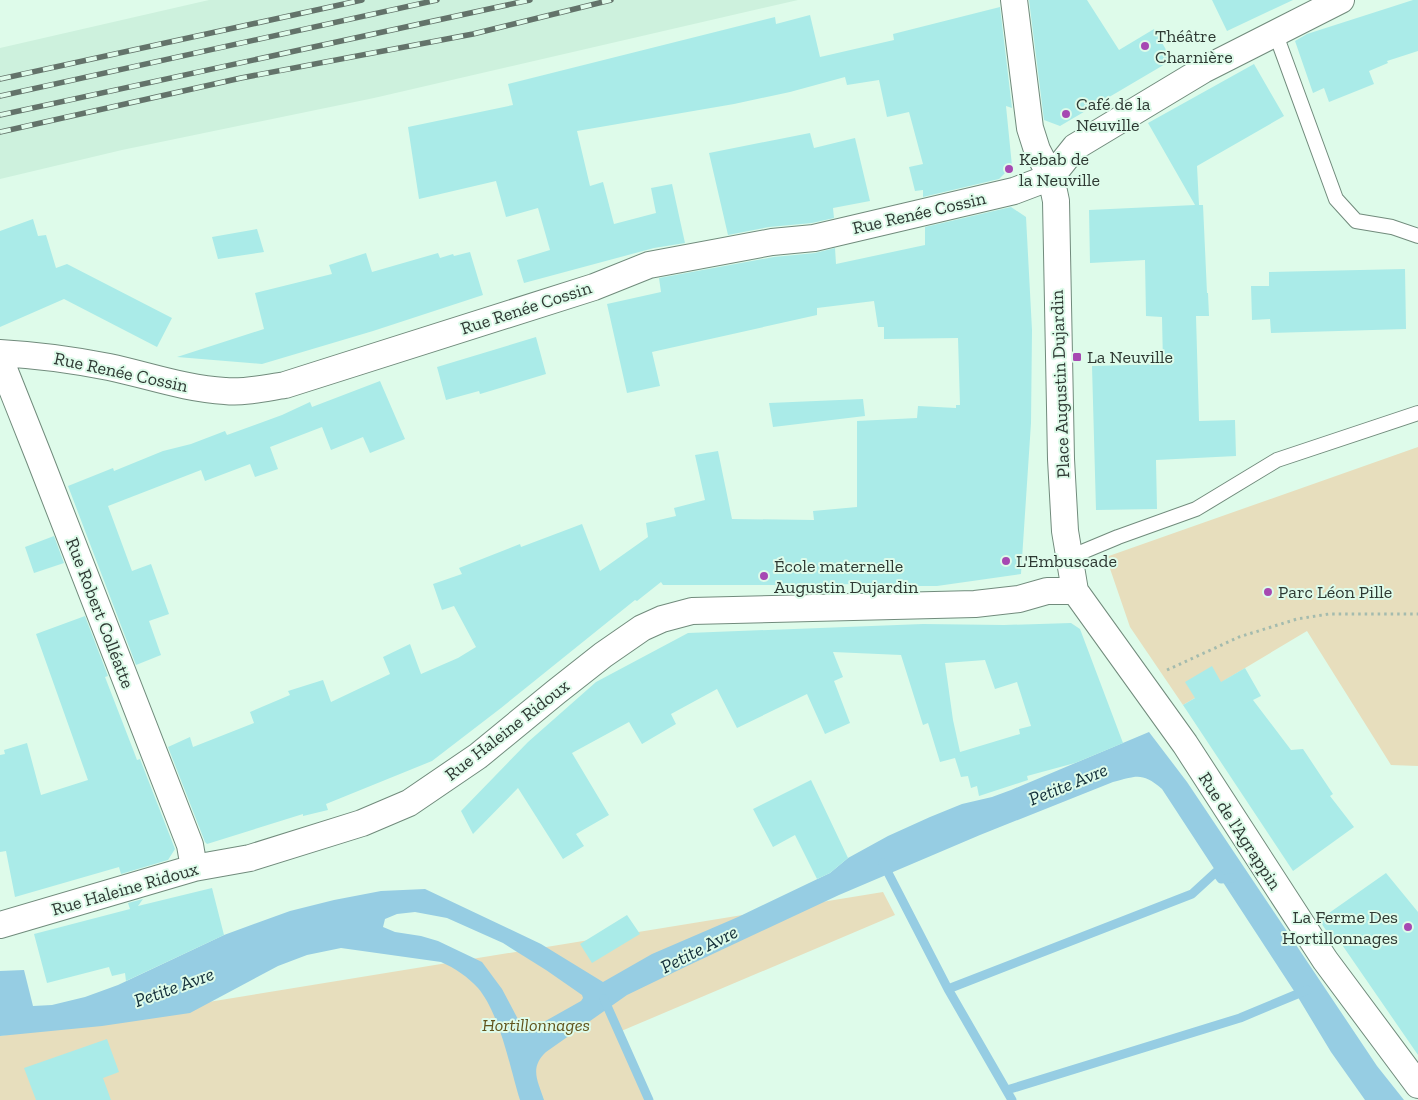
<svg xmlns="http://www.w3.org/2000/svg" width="1418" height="1100" font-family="'Zilla Slab',serif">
<rect width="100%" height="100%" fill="#defbea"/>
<path fill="#cdf1dd" d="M 209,0 L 798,0 L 374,98 L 122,150 L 0,179 L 0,48 Z"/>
<path fill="#e7debd" d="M 1418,447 L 1418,766 L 1391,765 L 1307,631 L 1183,705 L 1130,627 L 1106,557 Z
M 883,892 L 895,915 L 619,1032 L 649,1100 L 0,1100 L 0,1036 Z"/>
<path fill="#96cde3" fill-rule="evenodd" d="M 1149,732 L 1187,782 L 1377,1066 L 1404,1100 L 1365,1100 L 1331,1052 L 1296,994 L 1162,789 C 1142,772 1137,776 1113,782 L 980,835 L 839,895 L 685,967 L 627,995 L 546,1052 C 529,1068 538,1081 544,1100 L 520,1100 C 510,1068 500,1014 478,988 C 468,977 455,968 441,962 L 341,948 L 307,955 L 278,966 L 190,1013 L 102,1026 L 0,1036 L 0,971 L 24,970 L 33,1006 L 52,1005 L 85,997 L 118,985 L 224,935 L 290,911 L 334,900 L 381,891 L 425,889 L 541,944 L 603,982 L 652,954 L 738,917 L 830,873 L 848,858 L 888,836 L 930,817 L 962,804 L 992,797 L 1011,790 ZM 415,912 L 447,918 L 503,943 L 546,970 L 582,995 L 583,998 L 581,1001 L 533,1028 L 527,1029 L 520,1023 L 502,989 L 482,962 L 438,941 L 421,936 L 395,932 L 383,927 L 385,919 L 397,914 Z"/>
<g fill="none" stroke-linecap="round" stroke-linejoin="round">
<path stroke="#96cde3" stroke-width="9" d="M 883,863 L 948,989 L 1012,1100
M 948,989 L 1192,894 L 1216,872 L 1221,879 L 1232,878
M 604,999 L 649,1100
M 1007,1090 L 1240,1018 L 1307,990"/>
</g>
<path fill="#aaebe8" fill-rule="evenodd" d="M 1029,0 L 1087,0 L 1119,50 L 1154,29 L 1172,60 L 1060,126 L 1044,120 Z
M 1212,0 L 1293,0 L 1227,31 Z
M 1413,0 L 1418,0 L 1418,51 L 1387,61 L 1388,63 L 1369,71 L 1374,84 L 1329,102 L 1324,88 L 1313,93 L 1295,41 L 1307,34 Z
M 1000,7 L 1012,108 L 1006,106 L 1012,166 L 999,179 L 923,197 L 923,190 L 915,191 L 909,167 L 923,164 L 909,112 L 887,117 L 879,80 L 847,85 L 845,77 L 790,92 L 734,104 L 577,131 L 590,186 L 603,182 L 614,224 L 656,213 L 651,188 L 672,184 L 685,243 L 654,248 L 524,283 L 517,260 L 550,250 L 538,208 L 506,217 L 496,181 L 419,199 L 408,127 L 513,105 L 508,84 L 775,17 L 776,24 L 810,15 L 820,57 L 894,40 L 893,34 Z
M 1254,64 L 1284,116 L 1197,166 L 1199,205 L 1203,205 L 1207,293 L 1208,293 L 1209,316 L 1196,316 L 1199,421 L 1235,420 L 1236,456 L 1156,460 L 1157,509 L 1096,510 L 1092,366 L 1163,364 L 1162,317 L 1146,316 L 1145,260 L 1090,263 L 1089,210 L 1195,205 L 1148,123 Z
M 810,133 L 814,148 L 855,138 L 870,201 L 833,208 L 834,218 L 812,223 L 769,227 L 728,235 L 709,153 Z
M 1011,207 L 1026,217 L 1032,330 L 1031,423 L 1021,574 L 937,586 L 859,586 L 859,584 L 809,585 L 663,585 L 661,582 L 637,601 L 635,600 L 501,708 L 432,761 L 326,804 L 328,810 L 303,816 L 303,814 L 207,844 L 205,842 L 168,747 L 190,737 L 193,747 L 254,723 L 250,712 L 290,695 L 288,691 L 323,680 L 331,702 L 390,674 L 383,657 L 410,644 L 421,674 L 458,658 L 476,647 L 454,606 L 442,610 L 433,584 L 462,574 L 459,568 L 520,544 L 521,547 L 582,524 L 600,571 L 648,537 L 646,523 L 676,516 L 674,508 L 705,500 L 695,455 L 718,451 L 732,519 L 814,520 L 813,511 L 857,507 L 857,421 L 917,418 L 918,406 L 956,408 L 956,405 L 960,405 L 958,338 L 884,339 L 884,327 L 878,327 L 874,301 L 817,308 L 817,315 L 652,352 L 660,386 L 627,393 L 607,304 L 661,292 L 659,278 L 774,257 L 815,253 L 835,248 L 836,264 L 925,245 L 925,227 Z
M 33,219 L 38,236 L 46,235 L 56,268 L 67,264 L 172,318 L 157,347 L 64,299 L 0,327 L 0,231 Z
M 257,229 L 264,252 L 218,259 L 212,237 Z
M 470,252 L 483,295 L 373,331 L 262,364 L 177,357 L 264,329 L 255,293 L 332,274 L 329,265 L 366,253 L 372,272 L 438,253 L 440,258 L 453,254 L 454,256 Z
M 1405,269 L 1406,329 L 1271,333 L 1270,319 L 1252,320 L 1251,286 L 1269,286 L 1269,272 Z
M 536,337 L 546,374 L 480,394 L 479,391 L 446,400 L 437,367 Z
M 380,381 L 405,439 L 370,453 L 363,437 L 331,450 L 322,427 L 270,447 L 278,469 L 255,477 L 250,464 L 205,481 L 201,470 L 108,506 L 132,571 L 151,564 L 169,614 L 149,621 L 161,655 L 136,665 L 68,486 L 113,468 L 114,471 L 163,451 L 191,444 L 225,431 L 227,435 L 282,415 L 310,402 L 312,407 Z
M 863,399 L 865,416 L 773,427 L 769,403 Z
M 54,536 L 64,563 L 34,573 L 25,547 Z
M 85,616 L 108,676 L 105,677 L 134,752 L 137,760 L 140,759 L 175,849 L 168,860 L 121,874 L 119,867 L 15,897 L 6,851 L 0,852 L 0,755 L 5,754 L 4,750 L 27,743 L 41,795 L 88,780 L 36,634 Z
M 1071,623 L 1080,629 L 1123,743 L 1075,763 L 1027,776 L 1028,780 L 979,796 L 977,786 L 971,788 L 968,776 L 961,777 L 955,758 L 940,762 L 928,723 L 923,725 L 901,655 L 833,652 L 843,677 L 834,681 L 850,723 L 825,734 L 807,694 L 737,728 L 717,689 L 671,714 L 676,724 L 642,744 L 629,722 L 572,753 L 609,815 L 576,834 L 584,846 L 563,859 L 518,788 L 473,834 L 461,811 L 528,742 L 596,682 L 688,633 L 923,624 L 1004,625 ZM 985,660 L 995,689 L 1017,682 L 1031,726 L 1019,729 L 1020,734 L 960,752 L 953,720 L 945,663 Z
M 1212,666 L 1221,682 L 1245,668 L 1261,696 L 1253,700 L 1291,750 L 1303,749 L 1333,794 L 1330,796 L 1354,827 L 1293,871 L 1183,705 L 1195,698 L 1185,682 Z
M 811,780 L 848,858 L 830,873 L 817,879 L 795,835 L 773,847 L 753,809 Z
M 1386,873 L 1418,912 L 1418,1055 L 1336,936 L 1332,939 L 1319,920 Z
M 212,888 L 224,935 L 126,981 L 125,973 L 112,976 L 109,967 L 47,983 L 34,934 L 130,909 L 128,903 L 143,899 L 138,906 Z
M 627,915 L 640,934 L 592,963 L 580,944 Z
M 107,1039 L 119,1072 L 103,1078 L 111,1100 L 36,1100 L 24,1068 Z"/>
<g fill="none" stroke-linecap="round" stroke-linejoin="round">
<g stroke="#718b7c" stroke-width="16">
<path id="lane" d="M 1275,32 L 1336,199 L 1356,221 L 1392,227 L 1418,236
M 1070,557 L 1118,537 L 1196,509 L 1277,460 L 1418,413"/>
</g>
<g stroke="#718b7c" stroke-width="28">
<path id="street" d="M 1014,0 L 1030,128 L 1037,150 L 1051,177 L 1056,201 L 1061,459 L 1065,531 L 1075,591 L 1185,744 L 1325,960 L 1418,1085
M 0,353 C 37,355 73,360 109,367 C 147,375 186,389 225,391 C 245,393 265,388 285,385 L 594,287 L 649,265 L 772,242 L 814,238 L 1014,191 L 1051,177 L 1075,147 L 1203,70 L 1341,0
M 0,359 L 39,457 L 190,845 L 194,868
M 0,925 L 194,868 L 250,858 L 362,823 L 409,803 L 478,756 L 556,692 L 603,655 L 642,628 L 662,619 L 692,611 L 975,604 L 1019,599 L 1047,591 L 1075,591"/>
</g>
<path stroke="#a4bbae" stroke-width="3" stroke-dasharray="2.5 4" stroke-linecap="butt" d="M 1167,670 L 1239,637 L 1297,619 L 1329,614 L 1418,614"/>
<use href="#lane" stroke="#fff" stroke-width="14"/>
<use href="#street" stroke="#fff" stroke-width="26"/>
<g stroke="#63736a" stroke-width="5.5">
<path id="rail" d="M 0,79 L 362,0
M 0,96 L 437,0
M 0,115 L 530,0
M 0,132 L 241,78 L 473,34 L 611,0"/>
</g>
<use href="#rail" stroke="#defbea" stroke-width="4" stroke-dasharray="11" stroke-linecap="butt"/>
</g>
<g fill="#a649b2" stroke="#defbea" stroke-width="2">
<circle cx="1145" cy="46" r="5"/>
<circle cx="1066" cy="114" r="5"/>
<circle cx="1009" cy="169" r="5"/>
<rect x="1072" y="352" width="10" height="10" rx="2.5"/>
<circle cx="1006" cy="561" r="5"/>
<circle cx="764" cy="576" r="5"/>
<circle cx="1268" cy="592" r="5"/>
<circle cx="1408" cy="927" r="5"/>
</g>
<g text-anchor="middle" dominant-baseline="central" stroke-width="4" stroke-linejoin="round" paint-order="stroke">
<g font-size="18" fill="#2e3933" stroke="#defbea" text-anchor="start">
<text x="1155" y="36">Théâtre<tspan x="1155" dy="21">Charnière</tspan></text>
<text x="1076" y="104">Café de la<tspan x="1076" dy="21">Neuville</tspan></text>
<text x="1019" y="159">Kebab de<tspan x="1019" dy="21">la Neuville</tspan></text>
<text x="1087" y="357">La Neuville</text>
<text x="1016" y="561">L'Embuscade</text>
<text x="774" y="566">École maternelle<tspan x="774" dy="21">Augustin Dujardin</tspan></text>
<text x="1278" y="592">Parc Léon Pille</text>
<text x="1398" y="917" text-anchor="end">La Ferme Des<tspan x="1398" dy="21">Hortillonnages</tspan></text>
</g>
<g font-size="18" fill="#2e3933" stroke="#defbea">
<text transform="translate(919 213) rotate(-13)">Rue Renée Cossin</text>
<text transform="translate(526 308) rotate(-18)">Rue Renée Cossin</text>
<text transform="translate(121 372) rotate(12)">Rue Renée Cossin</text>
<text transform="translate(1060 384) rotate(-92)">Place Augustin Dujardin</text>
<text transform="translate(100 613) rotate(69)">Rue Robert Colléatte</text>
<text transform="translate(507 730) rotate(-38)">Rue Haleine Ridoux</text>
<text transform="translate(1240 831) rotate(57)">Rue de l'Agrappin</text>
<text transform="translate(125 889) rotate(-16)">Rue Haleine Ridoux</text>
</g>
<g font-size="18" font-style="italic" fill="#61541c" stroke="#defbea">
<text x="536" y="1025">Hortillonnages</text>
</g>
<g font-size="19" font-style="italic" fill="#122d38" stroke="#defbea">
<text transform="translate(1068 784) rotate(-22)">Petite Avre</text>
<text transform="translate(699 949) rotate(-27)">Petite Avre</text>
<text transform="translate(174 987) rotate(-20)">Petite Avre</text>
</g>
</g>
</svg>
